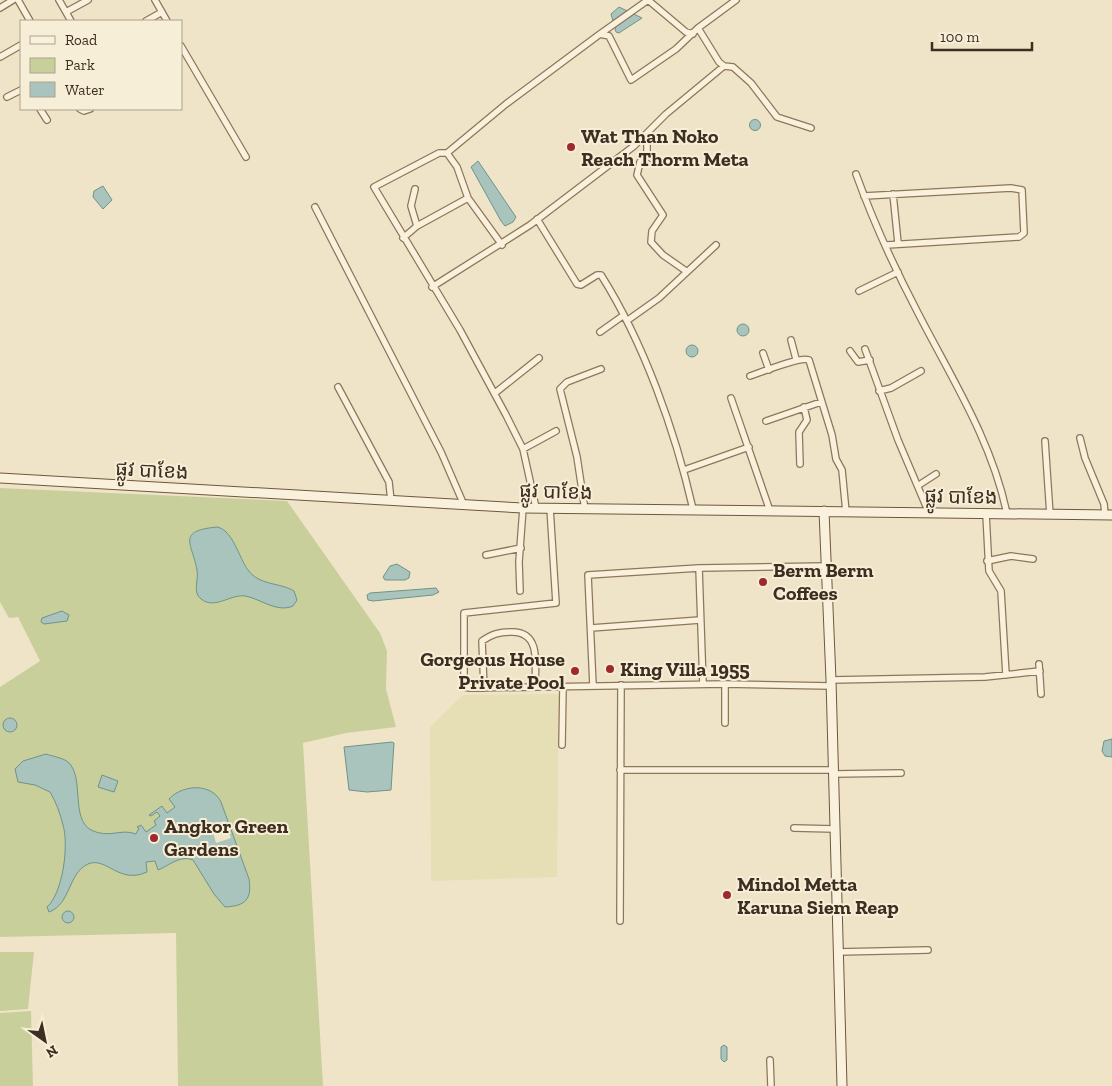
<svg xmlns="http://www.w3.org/2000/svg" width="1112" height="1086" font-family="'Zilla Slab','Noto Sans Khmer',serif">
<rect width="100%" height="100%" fill="#f0e4c8"/>
<path fill="#e6deb5" d="M 559,694 L 557,877 L 431,881 L 430,727 L 463,695 Z"/>
<path fill="#c9cf9b" d="M 0,488 L 287,501 L 380,633 L 387,651 L 386,689 L 396,727 L 346,733 L 303,743 L 323,1086 L 178,1086 L 176,933 L 0,937 L 0,687 L 40,661 L 18,617 L 9,618 L 0,602 Z
M 0,952 L 34,952 L 28,1009 L 0,1011 Z
M 31,1011 L 33,1086 L 0,1086 L 0,1013 Z"/>
<path fill="#a9c4bc" stroke="#6f938a" d="M 619,7 L 642,18 L 619,33 L 616,32 L 611,14 Z
M749.5 125a5.5 5.5 0 1 1 11 0a5.5 5.5 0 1 1-11 0Z
M 478,161 L 516,217 L 513,222 L 505,226 L 501,221 L 471,167 Z
M 103,186 L 112,200 L 103,209 L 93,197 L 94,191 Z
M737 330a6 6 0 1 1 12 0a6 6 0 1 1-12 0Z
M686 351a6 6 0 1 1 12 0a6 6 0 1 1-12 0Z
M 217,527 C 233,530 239,558 248,570 C 260,586 279,582 294,591 L 297,600 L 293,606 C 277,613 261,599 245,596 C 230,594 215,610 201,599 C 192,592 199,580 197,570 C 192,543 176,531 217,527 Z
M 397,564 L 410,572 L 409,578 L 405,580 L 385,580 L 383,577 L 390,566 Z
M 436,588 L 439,592 L 433,595 L 373,601 L 368,600 L 367,595 L 370,593 Z
M 62,611 L 69,615 L 67,621 L 44,624 L 41,622 L 42,618 Z
M3 725a7 7 0 1 1 14 0a7 7 0 1 1-14 0Z
M 1112,739 L 1112,757 L 1105,756 L 1102,751 L 1104,741 Z
M 392,742 L 394,743 L 391,790 L 367,792 L 349,790 L 344,747 Z
M 46,754 C 52,756 63,758 68,762 C 85,777 70,818 91,830 C 109,839 121,828 136,834 L 139,828 L 137,827 L 141,825 L 146,832 L 156,825 L 154,821 L 160,816 L 157,812 L 151,816 L 149,815 L 162,806 L 167,813 L 175,807 L 169,799 C 183,784 212,783 221,802 L 249,879 C 252,899 246,906 225,907 L 214,894 L 193,860 C 180,855 170,865 158,870 L 155,861 L 146,862 L 147,872 C 119,885 106,856 88,864 C 68,873 71,904 49,912 L 47,907 C 63,893 69,845 63,825 C 60,813 56,802 50,792 L 35,785 L 18,782 L 15,769 L 23,761 Z
M 102,775 L 118,781 L 114,792 L 98,787 Z
M62 917a6 6 0 1 1 12 0a6 6 0 1 1-12 0Z
M 724,1045 L 727,1047 L 727,1060 L 724,1062 L 721,1059 L 721,1047 Z"/>
<path fill="#f0e4c8" d="M 225,821 L 231,838 L 216,843 L 211,825 Z"/>
<g fill="none" stroke-linecap="round" stroke-linejoin="round">
<g stroke="#8d765c" stroke-width="8">
<path id="street" d="M 18,0 L 30,21
M 59,0 L 71,21
M 155,0 L 167,21
M 648,0 L 686,32 L 693,34
M 736,0 L 698,28 L 719,62 L 724,66 L 733,67 L 751,83 L 777,117 L 811,128
M 0,8 L 13,0
M 66,12 L 88,0
M 146,21 L 162,12
M 600,34 L 648,0
M 181,46 L 246,157
M 0,57 L 21,45
M 7,97 L 21,90
M 40,109 L 47,120
M 80,109 L 84,111 L 90,109
M 647,136 L 647,155 L 658,163
M 447,153 L 457,167 L 468,198 L 502,245
M 647,155 L 640,162 L 637,175 L 663,215 L 652,231 L 651,242 L 663,255 L 686,271
M 856,174 C 873,221 895,269 918,313 C 952,379 992,441 1007,514
M 415,189 L 411,206 L 417,226
M 893,194 L 898,243
M 864,196 L 1011,188 L 1022,190 L 1024,233 L 1019,237 L 887,245
M 315,207 L 441,452 L 464,505
M 537,219 L 577,284 L 581,285 L 597,275 L 601,275 C 644,343 675,431 693,509
M 403,238 L 417,226 L 468,198
M 432,287 L 530,225 L 634,146 L 666,114 L 724,66
M 859,291 L 898,272
M 628,320 L 659,298 L 716,245
M 600,332 L 624,315
M 791,340 L 796,359
M 865,349 L 898,440 L 929,513
M 850,351 L 858,362 L 870,360
M 763,353 L 769,370
M 750,376 C 762,372 801,356 809,360 L 832,435 L 836,459 L 842,470 L 846,512
M 338,387 L 389,482 L 391,501
M 879,391 L 891,388 L 921,371
M 495,393 L 539,358
M 731,398 L 770,511
M 766,421 L 821,402
M 1080,438 L 1085,458 L 1104,504 L 1105,515
M 1045,441 L 1050,515
M 523,449 L 556,431
M 800,464 L 799,432 L 807,420 L 804,407
M 684,470 L 749,447
M 919,485 L 936,474
M 536,508 L 523,449 L 506,415 L 460,330 L 374,187 L 439,153 L 447,153 L 506,104 L 600,34 L 609,36 L 631,80 L 676,49 L 698,28
M 550,508 L 556,603 L 464,613 L 464,687 L 470,688 L 725,684 L 831,686
M 585,510 L 577,457 L 560,389 L 567,382 L 601,369
M 986,514 L 989,571 L 1001,591 L 1006,675
M 486,555 L 521,548
M 987,561 L 1011,556 L 1033,559
M 699,568 L 703,684
M 520,591 L 519,562 L 523,508
M 591,628 L 700,620
M 1039,664 L 1041,694
M 831,680 L 985,677 L 1040,671
M 725,684 L 725,723
M 593,686 L 588,575 L 699,568 L 826,566
M 484,688 L 482,641 C 492,634 499,632 511,632 C 542,631 535,666 535,687
M 562,745 L 563,687
M 620,770 L 834,770
M 834,774 L 901,773
M 794,828 L 835,829
M 620,921 L 621,685
M 837,952 L 928,950
M 770,1060 L 771,1086"/>
</g>
<g stroke="#6f573f" stroke-width="11">
<path id="secondary" d="M 0,478 L 523,508 L 1112,515
M 824,511 L 831,680 L 842,1086"/>
</g>
<use href="#street" stroke="#faf1dc" stroke-width="5.5"/>
<use href="#secondary" stroke="#faf1dc" stroke-width="9"/>
</g>
<g fill="#9e2a2b" stroke="#f7eed8" stroke-width="2">
<circle cx="571" cy="147" r="5"/>
<circle cx="763" cy="582" r="5"/>
<circle cx="610" cy="669" r="5"/>
<circle cx="575" cy="671" r="5"/>
<circle cx="154" cy="838" r="5"/>
<circle cx="727" cy="895" r="5"/>
</g>
<g text-anchor="middle" dominant-baseline="central" stroke-width="4" stroke-linejoin="round" paint-order="stroke">
<g font-size="20" font-weight="bold" fill="#3d2e20" stroke="#f7eed8" text-anchor="start">
<text x="581" y="136">Wat Than Noko<tspan x="581" dy="23">Reach Thorm Meta</tspan></text>
<text x="773" y="570">Berm Berm<tspan x="773" dy="23">Coffees</tspan></text>
<text x="565" y="659" text-anchor="end">Gorgeous House<tspan x="565" dy="23">Private Pool</tspan></text>
<text x="620" y="669">King Villa 1955</text>
<text x="164" y="826">Angkor Green<tspan x="164" dy="23">Gardens</tspan></text>
<text x="737" y="884">Mindol Metta<tspan x="737" dy="23">Karuna Siem Reap</tspan></text>
</g>
<g font-size="20" fill="#3d2e20" stroke="#f7eed8">
<text transform="translate(152 470) rotate(3)">ផ្លូវ បាខែង</text>
<text transform="translate(556 491) rotate(2)">ផ្លូវ បាខែង</text>
<text transform="translate(961 496) rotate(1)">ផ្លូវ បាខែង</text>
</g>
</g>
<rect x="20" y="20" width="162" height="90" fill="#f7eed8" stroke="#ada18e"/>
<rect x="30" y="36" width="25" height="8" fill="#faf1dc" stroke="#ada18e"/>
<text x="65" y="45" font-size="15" fill="#3d2e20">Road</text>
<rect x="30" y="58" width="25" height="15" fill="#c9cf9b" stroke="#ada18e"/>
<text x="65" y="70" font-size="15" fill="#3d2e20">Park</text>
<rect x="30" y="82" width="25" height="15" fill="#a9c4bc" stroke="#ada18e"/>
<text x="65" y="95" font-size="15" fill="#3d2e20">Water</text>
<g transform="translate(45 1041) rotate(147)" stroke="#f7eed8" stroke-width="4" paint-order="stroke">
<path d="M0-4L9 19L0 12L-9 19Z" fill="#3d2e20"/>
<text y="-8" font-size="14" font-weight="bold" text-anchor="middle" fill="#3d2e20">N</text>
</g>
<path d="M932 42v8h100v-8" fill="none" stroke="#3d2e20" stroke-width="2.5"/>
<text x="940" y="42" font-size="15" fill="#3d2e20" stroke="#f7eed8" stroke-width="4" paint-order="stroke">100 m</text>
</svg>
